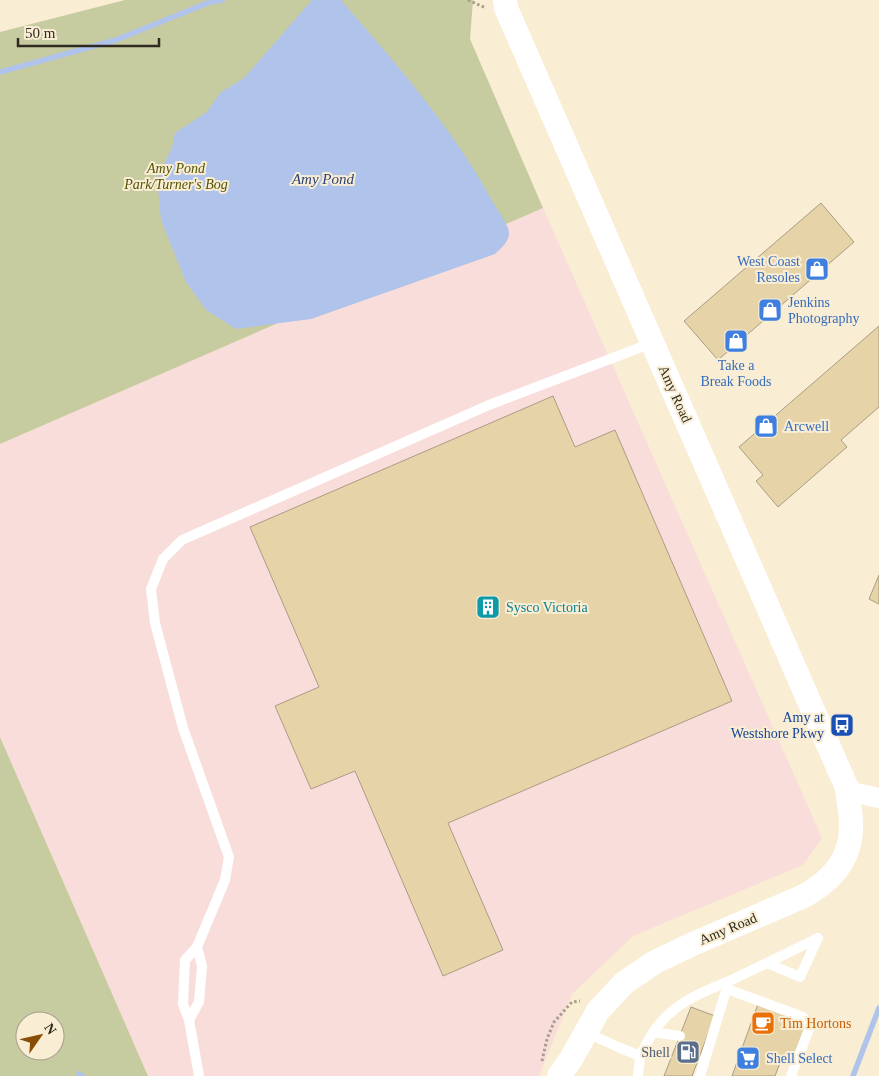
<svg xmlns="http://www.w3.org/2000/svg" width="879" height="1076" font-family="'Times New Roman',serif">
<rect width="100%" height="100%" fill="#f9edd3"/>
<path fill="#f8ddda" d="M 543,208 L 822,838 L 803,865 L 633,936 L 572,994 L 539,1076 L 148,1076 L 0,737 L 0,444 Z"/>
<path fill="#c7cba0" fill-rule="evenodd" d="M 125,0 L 473,0 L 470,39 L 543,208 L 0,444 L 0,32 Z
M 0,737 L 148,1076 L 0,1076 ZM 25,1021 L 55,1021 L 55,1051 L 25,1051 Z"/>
<path fill="#afc3eb" d="M 312,0 L 341,0 C 397,65 455,130 495,206 C 499,212 509,226 509,233 C 509,242 501,248 495,254 L 311,319 L 236,329 L 206,310 L 186,282 L 161,220 L 157,178 L 172,148 L 175,133 L 207,112 L 220,93 L 244,78 Z"/>
<g fill="none" stroke-linecap="round" stroke-linejoin="round">
<path stroke="#afc3eb" stroke-width="5.5" d="M 0,72 L 116,40 L 210,2 L 222,0
M 79,1074 L 82,1076
M 853,1076 L 879,1008"/>
</g>
<path fill="#e7d3a8" stroke="#a89d85" d="M 821,203 L 854,242 L 718,360 L 684,321 Z
M 879,326 L 879,407 L 841,440 L 847,447 L 778,507 L 756,481 L 763,475 L 739,447 Z
M 553,396 L 575,447 L 615,430 L 732,701 L 448,823 L 503,950 L 443,976 L 355,771 L 311,789 L 275,706 L 319,687 L 250,527 Z
M 879,575 L 879,604 L 869,599 Z
M 758,1004 L 799,1019 L 805,1033 L 795,1062 L 782,1058 L 775,1076 L 732,1076 Z
M 691,1007 L 715,1016 L 692,1076 L 664,1076 Z"/>
<g fill="none" stroke-linecap="round" stroke-linejoin="round">
<path stroke="#a69e8a" stroke-width="3" stroke-dasharray="2.5 2.5" stroke-linecap="butt" d="M 468,0 L 486,8
M 542,1061 L 547,1039 L 554,1022 L 572,1002 L 580,1001"/>
<path stroke="#fff" stroke-width="10" d="M 767,963 L 818,938
M 727,989 L 803,1017 L 808,1023 L 809,1029 L 791,1076
M 189,1020 L 199,1002 L 202,966 L 197,947
M 585,1032 L 618,1047 L 640,1056 L 653,1032 L 680,1036
M 653,1032 C 658,1026 663,1019 669,1014 C 686,998 708,990 729,981
M 199,1076 L 189,1020 L 183,1004 L 185,960 L 197,947 L 225,880 L 229,857 L 183,728 L 155,623 L 151,589 L 163,559 L 182,540 L 489,405 L 652,343
M 638,1076 L 640,1056
M 700,1076 L 729,981 L 767,963 L 800,977 L 818,938"/>
<path stroke="#fff" stroke-width="20" d="M 847,788 L 856,793 L 879,798"/>
<path stroke="#fff" stroke-width="24" d="M 505,0 L 506,8 L 847,788 C 848,800 851,812 851,824 C 852,858 833,880 804,896 L 695,943 L 655,962 L 624,983 L 598,1011 L 571,1059 L 559,1076"/>
</g>
<defs>
<g id="shop-square" transform="scale(1.25)"><rect x="-9" y="-9" width="18" height="18" rx="4" fill="#3f7fe0" stroke="#f9edd3"/><path d="M-5-2.5h2.3a2.7 3.5 0 0 1 5.4 0H5L5.5 6h-11ZM-1.5-2.5h3a1.5 2.3 0 0 0-3 0Z" fill="#fff"/></g>
<g id="building-square" transform="scale(1.25)"><rect x="-9" y="-9" width="18" height="18" rx="4" fill="#0f9aa8" stroke="#f9edd3"/><path d="M-4-6H4V6H1V3H-1V6H-4ZM-2.5-4.3h1.7v1.8h-1.7ZM.8-4.3h1.7v1.8H.8ZM-2.5-1h1.7V.8h-1.7ZM.8-1h1.7V.8H.8Z" fill="#fff"/></g>
<g id="bus-square" transform="scale(1.25)"><rect x="-9" y="-9" width="18" height="18" rx="4" fill="#1a4fb4" stroke="#f9edd3"/><path d="M-5-6H5V4H4V6H2V4H-2V6H-4V4H-5ZM-3.5-4V0h7V-4ZM-3.5 1.2v1.5H-2V1.2ZM2 1.2v1.5H3.5V1.2Z" fill="#fff"/></g>
<g id="cafe-square" transform="scale(1.25)"><rect x="-9" y="-9" width="18" height="18" rx="4" fill="#e8710a" stroke="#f9edd3"/><path d="M-5.5-4.5H6V0H3Q3 3.5 0 3.5H-2.5Q-5.5 3.5-5.5 0ZM3-3.2v2h1.7v-2ZM-6 4.5H4V6H-6Z" fill="#fff"/></g>
<g id="fuel-square" transform="scale(1.25)"><rect x="-9" y="-9" width="18" height="18" rx="4" fill="#5c6f8a" stroke="#f9edd3"/><path d="M-5.5-6h7V0h2V4h1.3V-2.5L3-4.5l.8-.8L6-3V5H2.5V1h-1V6h-7ZM-4.2-4.7v3.2H.2V-4.7Z" fill="#fff"/></g>
<g id="supermarket-square" transform="scale(1.25)"><rect x="-9" y="-9" width="18" height="18" rx="4" fill="#3f7fe0" stroke="#f9edd3"/><path d="M-6-5.5h2.5l.6 2H6L4.5 2H-2.5L-4.4-4H-6ZM-1.5 3.2a1.3 1.3 0 1 0 .1 0ZM3 3.2a1.3 1.3 0 1 0 .1 0Z" fill="#fff"/></g>
</defs>
<g fill-rule="evenodd">
<use href="#shop-square" x="817" y="269"/>
<use href="#shop-square" x="770" y="310"/>
<use href="#shop-square" x="736" y="341"/>
<use href="#shop-square" x="766" y="426"/>
<use href="#building-square" x="488" y="607"/>
<use href="#bus-square" x="842" y="725"/>
<use href="#cafe-square" x="763" y="1023"/>
<use href="#fuel-square" x="688" y="1052"/>
<use href="#supermarket-square" x="748" y="1058"/>
</g>
<g text-anchor="middle" dominant-baseline="central" stroke-width="4" stroke-linejoin="round" paint-order="stroke">
<g font-size="14" font-style="italic" fill="#515306" stroke="#f9edd3">
<text x="176" y="168">Amy Pond<tspan x="176" dy="16">Park/Turner's Bog</tspan></text>
</g>
<g font-size="14" fill="#366cbe" stroke="#f9edd3" text-anchor="start">
<text x="800" y="261" text-anchor="end">West Coast<tspan x="800" dy="16">Resoles</tspan></text>
<text x="788" y="302">Jenkins<tspan x="788" dy="16">Photography</tspan></text>
<text x="736" y="365" text-anchor="middle">Take a<tspan x="736" dy="16">Break Foods</tspan></text>
<text x="784" y="426">Arcwell</text>
<text x="766" y="1058">Shell Select</text>
</g>
<g font-size="14" fill="#2f2b21" stroke="#f9edd3">
<text transform="translate(675 394) rotate(66)">Amy Road</text>
<text transform="translate(728 929) rotate(-23)">Amy Road</text>
</g>
<g font-size="14" fill="#0d838f" stroke="#f9edd3" text-anchor="start">
<text x="506" y="607">Sysco Victoria</text>
</g>
<g font-size="14" fill="#164399" stroke="#f9edd3" text-anchor="end">
<text x="824" y="717">Amy at<tspan x="824" dy="16">Westshore Pkwy</tspan></text>
</g>
<g font-size="14" fill="#c56008" stroke="#f9edd3" text-anchor="start">
<text x="780" y="1023">Tim Hortons</text>
</g>
<g font-size="14" fill="#4e5e75" stroke="#f9edd3" text-anchor="end">
<text x="670" y="1052">Shell</text>
</g>
<g font-size="15" font-style="italic" fill="#2d4376" stroke="#f9edd3">
<text x="323" y="179">Amy Pond</text>
</g>
</g>
<g transform="translate(40 1036) rotate(56)"><circle r="24" fill="#f9edd3" stroke="#a89f8c"/>
<path d="M0-4L9 19L0 12L-9 19Z" fill="#884e05"/>
<text y="-8" font-size="14" font-weight="bold" text-anchor="middle" fill="#2f2b21">N</text>
</g>
<path d="M18 38v8h141v-8" fill="none" stroke="#2f2b21" stroke-width="2.5"/>
<text x="25" y="38" font-size="15" fill="#2f2b21" stroke="#f9edd3" stroke-width="4" paint-order="stroke">50 m</text>
</svg>
